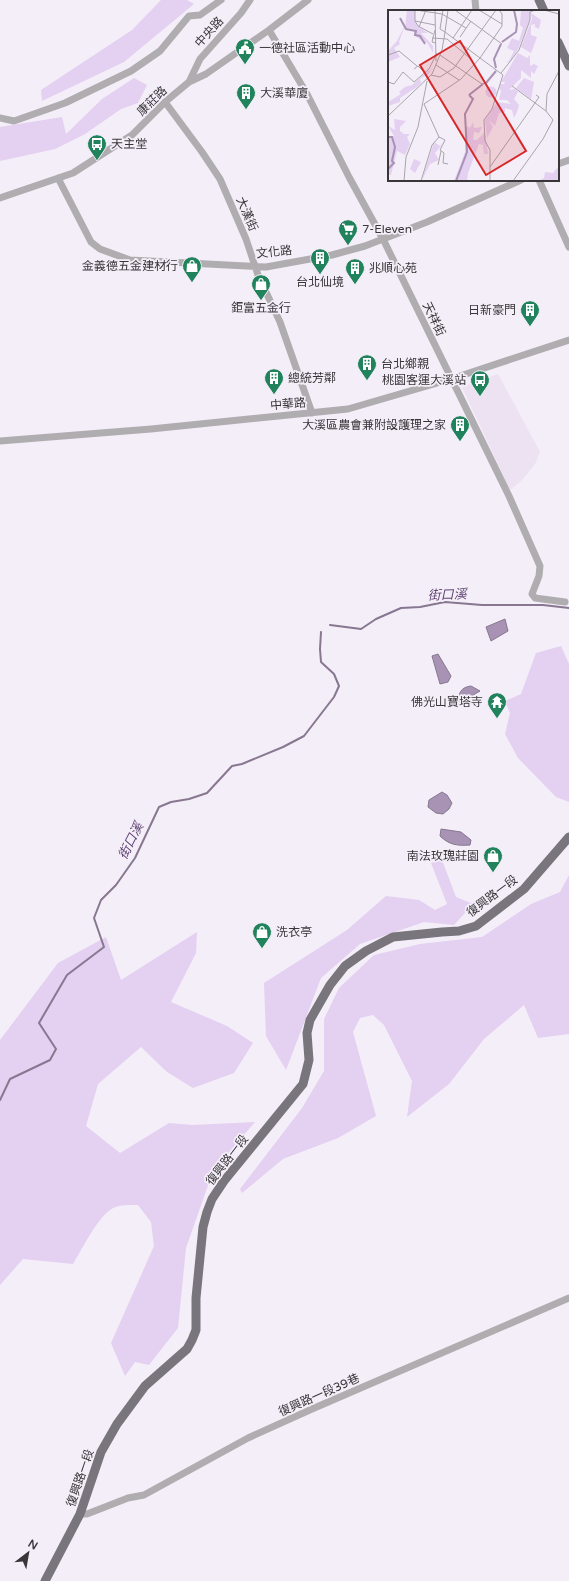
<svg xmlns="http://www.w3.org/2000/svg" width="569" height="1581" font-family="'Varela Round','Noto Sans TC',sans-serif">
<rect width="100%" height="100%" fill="#f4eef8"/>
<path fill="#ece2f2" d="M 498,374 L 540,452 L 535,464 L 522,480 L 510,490 L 462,387 Z"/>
<path fill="#e4d0f1" d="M 161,0 L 187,0 L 194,4 L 124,62 L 42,101 L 41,90 L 132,30 Z
M 134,78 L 147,85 L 138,103 L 121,109 L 85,134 L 55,149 L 0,161 L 0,127 L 62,117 L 66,134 L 102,99 Z
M 561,646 L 569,664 L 569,802 L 556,797 L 518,758 L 505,734 L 510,713 L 505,701 L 521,694 L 536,653 Z
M 442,860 L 456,897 L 473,904 L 454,925 L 424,922 L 360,944 L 321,978 L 286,1070 L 266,1036 L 264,983 L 347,930 L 386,896 L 419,900 L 435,910 L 447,904 L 431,863 Z
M 569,875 L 569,1034 L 538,1038 L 524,1005 L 484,1039 L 449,1084 L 407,1117 L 412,1081 L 384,1025 L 373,1015 L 360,1018 L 353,1032 L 376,1116 L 338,1138 L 283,1159 L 242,1193 L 240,1189 L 302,1108 L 324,1071 L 324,1019 L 339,988 L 374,955 L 420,944 L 482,937 L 531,904 L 560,892 Z
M 197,932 L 196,953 L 171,1002 L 227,1026 L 253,1043 L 234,1073 L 193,1088 L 167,1072 L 141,1047 L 98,1084 L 86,1126 L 120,1153 L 169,1123 L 192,1125 L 255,1122 L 213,1171 L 186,1248 L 178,1328 L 149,1365 L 135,1362 L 125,1376 L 111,1343 L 154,1246 L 151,1222 L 138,1205 C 128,1205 118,1204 110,1210 C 97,1219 82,1249 73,1264 L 23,1259 L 0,1285 L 0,1040 L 58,963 L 106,937 L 121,980 Z"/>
<path fill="#a893b5" stroke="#877790" d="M 505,619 L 508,631 L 491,641 L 486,627 Z
M 438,654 L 451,676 L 448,682 L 440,684 L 432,656 Z
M 471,686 L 480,691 L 460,703 C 457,694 461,687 471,686 Z
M 442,792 L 447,795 L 452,803 L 449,809 L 443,814 L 436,813 L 428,807 L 429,800 Z
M 441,829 L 461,832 L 471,840 L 470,845 C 458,846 449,845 440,836 Z"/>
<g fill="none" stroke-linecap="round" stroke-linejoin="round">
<path stroke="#877790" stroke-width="2" d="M 330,625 L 361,629 L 376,619 L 401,608 L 420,607 L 445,602 L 482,605 L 543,605 L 569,608
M 0,1100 L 10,1079 L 50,1060 L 56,1049 L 39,1023 L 67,975 L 104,947 L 94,918 L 101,900 L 116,885 L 135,858 L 159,807 L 171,802 L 189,799 L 207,793 L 232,766 L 242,764 L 283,747 L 304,736 L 334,697 L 339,686 L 334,674 L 321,662 L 320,649 L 321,632"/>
<path stroke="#b0adb1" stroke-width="7" d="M 475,0 L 476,11
M 269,30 L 307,94 L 349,177 L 383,239 L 509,496 L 540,566 L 539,576 L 532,594 L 535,598 L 565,602
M 189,82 L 200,59 L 241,13 L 250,0
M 165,102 L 202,152 L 220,179 L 246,239 L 258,275 L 280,322 L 312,413
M 0,118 L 14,121 L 65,103 L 131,71 L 160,51 L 189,16 L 200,15 L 221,0
M 558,164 L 569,160
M 58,178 L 91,242 L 100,249 L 130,260 L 266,267 L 332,255 L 365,246 L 427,222 L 521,180
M 539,180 L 569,247
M 0,198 L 73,173 L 132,135 L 165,102 L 189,82 L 206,74 L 269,30 L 308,0
M 0,441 L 151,429 L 348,409 L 451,379 L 569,340
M 80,1514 L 87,1514 L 128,1498 L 144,1495 L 248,1438 L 312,1409 L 569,1298"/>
<path stroke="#79757c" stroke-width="9" d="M 539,0 L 544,11
M 558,42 L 569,66
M 45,1581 L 80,1514 L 101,1452 L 117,1424 L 145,1386 L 187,1349 L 192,1340 L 196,1330 L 196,1298 L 203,1227 L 207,1212 L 212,1199 L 224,1181 L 303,1084 L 309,1060 L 307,1033 L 310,1020 L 330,985 L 345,966 L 366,951 L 393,937 L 442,932 L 459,931 L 476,926 L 524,889 L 569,837"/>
</g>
<defs>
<g id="civic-pin" transform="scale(1)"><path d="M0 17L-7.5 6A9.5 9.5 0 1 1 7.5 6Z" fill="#20835c" stroke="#f4eef8"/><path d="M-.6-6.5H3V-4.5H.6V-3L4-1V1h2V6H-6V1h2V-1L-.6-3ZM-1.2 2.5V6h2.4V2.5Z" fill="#fff"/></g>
<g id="building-pin" transform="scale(1)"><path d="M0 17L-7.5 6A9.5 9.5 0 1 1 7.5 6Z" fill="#20835c" stroke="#f4eef8"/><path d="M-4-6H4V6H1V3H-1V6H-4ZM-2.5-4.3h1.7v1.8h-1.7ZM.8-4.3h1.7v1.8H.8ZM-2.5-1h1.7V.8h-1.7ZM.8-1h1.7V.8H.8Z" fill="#fff"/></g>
<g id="bus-pin" transform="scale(1)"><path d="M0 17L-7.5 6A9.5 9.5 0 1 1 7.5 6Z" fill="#20835c" stroke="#f4eef8"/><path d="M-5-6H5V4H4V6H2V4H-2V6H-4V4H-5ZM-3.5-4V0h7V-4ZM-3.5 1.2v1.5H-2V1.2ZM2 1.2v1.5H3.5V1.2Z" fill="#fff"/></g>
<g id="supermarket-pin" transform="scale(1)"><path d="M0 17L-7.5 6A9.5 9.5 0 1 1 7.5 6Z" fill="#20835c" stroke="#f4eef8"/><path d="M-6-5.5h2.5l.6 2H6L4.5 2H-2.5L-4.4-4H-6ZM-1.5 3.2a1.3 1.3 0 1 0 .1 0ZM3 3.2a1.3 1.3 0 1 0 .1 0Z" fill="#fff"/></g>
<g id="shop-pin" transform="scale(1)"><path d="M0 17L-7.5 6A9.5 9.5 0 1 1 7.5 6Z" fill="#20835c" stroke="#f4eef8"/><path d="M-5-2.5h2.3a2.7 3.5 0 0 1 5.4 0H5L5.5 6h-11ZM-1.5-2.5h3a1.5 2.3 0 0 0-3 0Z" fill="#fff"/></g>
<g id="temple-pin" transform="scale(1)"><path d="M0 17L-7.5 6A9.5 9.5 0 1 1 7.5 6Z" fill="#20835c" stroke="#f4eef8"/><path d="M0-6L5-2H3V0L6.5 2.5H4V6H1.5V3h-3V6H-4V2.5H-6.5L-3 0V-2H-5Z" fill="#fff"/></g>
</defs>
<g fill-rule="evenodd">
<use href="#civic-pin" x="245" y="48"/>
<use href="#building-pin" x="246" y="93"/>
<use href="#bus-pin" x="97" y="144"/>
<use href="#supermarket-pin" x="348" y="229"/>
<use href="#building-pin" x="320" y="258"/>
<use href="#shop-pin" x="192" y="266"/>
<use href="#building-pin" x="355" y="268"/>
<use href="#shop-pin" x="261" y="284"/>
<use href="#building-pin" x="530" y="310"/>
<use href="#building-pin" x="367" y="364"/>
<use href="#building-pin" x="274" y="378"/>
<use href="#bus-pin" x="480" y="380"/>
<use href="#building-pin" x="460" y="425"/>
<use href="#temple-pin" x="497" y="702"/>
<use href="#shop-pin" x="493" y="856"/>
<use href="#shop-pin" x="262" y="932"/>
</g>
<g text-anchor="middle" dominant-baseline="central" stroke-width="3.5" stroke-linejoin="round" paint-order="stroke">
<g font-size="12" fill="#39363a" stroke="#f4eef8">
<text transform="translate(209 32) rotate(-48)">中央路</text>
<text transform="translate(152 101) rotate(-44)">康莊路</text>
<text transform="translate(247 214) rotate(67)">大漢街</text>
<text transform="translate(274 252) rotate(-6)">文化路</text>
<text transform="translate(434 319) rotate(64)">天祥街</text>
<text transform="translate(288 404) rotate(-5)">中華路</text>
<text transform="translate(492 896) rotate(-37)">復興路一段</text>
<text transform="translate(227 1160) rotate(-52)">復興路一段</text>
<text transform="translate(319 1395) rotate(-24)">復興路一段39巷</text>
<text transform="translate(80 1478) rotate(-71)">復興路一段</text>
</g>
<g font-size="12" fill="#39363a" stroke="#f4eef8" text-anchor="start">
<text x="259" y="48">一德社區活動中心</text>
<text x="260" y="93">大溪華廈</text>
<text x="111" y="144">天主堂</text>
<text x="362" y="229">7-Eleven</text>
<text x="178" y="266" text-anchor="end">金義德五金建材行</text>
<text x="369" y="268">兆順心苑</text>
<text x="320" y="282" text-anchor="middle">台北仙境</text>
<text x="261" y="308" text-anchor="middle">鉅富五金行</text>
<text x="516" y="310" text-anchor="end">日新豪門</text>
<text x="381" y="364">台北鄉親</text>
<text x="288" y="378">總統芳鄰</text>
<text x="466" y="380" text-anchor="end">桃園客運大溪站</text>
<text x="446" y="425" text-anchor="end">大溪區農會兼附設護理之家</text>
<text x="483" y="702" text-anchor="end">佛光山寶塔寺</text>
<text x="479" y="856" text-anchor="end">南法玫瑰莊園</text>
<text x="276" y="932">洗衣亭</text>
</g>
<g font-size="13" font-style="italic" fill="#634575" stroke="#f4eef8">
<text transform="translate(447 595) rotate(-2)">街口溪</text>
<text transform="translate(131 841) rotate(-63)">街口溪</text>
</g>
</g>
<g transform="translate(388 10)">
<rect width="171" height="171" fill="#f4eef8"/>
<path d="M 19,0 L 27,0 L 27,11 L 29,16 L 40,23 L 33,23 L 45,36 L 45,43 L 39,32 L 37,33 L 26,25 L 26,19 L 17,18 ZM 133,0 L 146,0 L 142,2 L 142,10 L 130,39 L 122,52 L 118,52 L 121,51 L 126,41 L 119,38 L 124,28 L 131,31 L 135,18 L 132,15 ZM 143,3 L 153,10 L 151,19 L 147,17 L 147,14 L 143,15 L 143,25 L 149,27 L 143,43 L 133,37 L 144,9 ZM 17,15 L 11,32 L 12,34 L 6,38 L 12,47 L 0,52 L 0,41 L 9,31 ZM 130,43 L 139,48 L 142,45 L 142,56 L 146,54 L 150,56 L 146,64 L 143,61 L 143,68 L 133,60 L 133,68 L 121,80 L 127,79 L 130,82 L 126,89 L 131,95 L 129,102 L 126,108 L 124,100 L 117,98 L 117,102 L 111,103 L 107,116 L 101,110 L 105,117 L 99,128 L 97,110 L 109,92 L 123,94 L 119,90 L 111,90 L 113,81 L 111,78 L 112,74 L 116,74 L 117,72 L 113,72 ZM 46,54 L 42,63 L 32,69 L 33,73 L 29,77 L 12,88 L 12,92 L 0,96 L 0,104 L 0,92 L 13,84 L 11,82 L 17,77 L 24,75 L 41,60 L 42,61 ZM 136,68 L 146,72 L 143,89 L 128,78 ZM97.5 82a5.5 5.5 0 1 1 11 0a5.5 5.5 0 1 1-11 0ZM 6,109 L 18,111 L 12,117 L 12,121 L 16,124 L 22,124 L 19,127 L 22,134 L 17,145 L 9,141 L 3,165 L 0,164 L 0,127 L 6,126 L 0,116 L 7,120 ZM 85,112 L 86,118 L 94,117 L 91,123 L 86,122 L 85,130 L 89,130 L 97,122 L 100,144 L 96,144 L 95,135 L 91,134 L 80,163 L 79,171 L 66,171 L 77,142 L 77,120 L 79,116 L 82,118 ZM 57,131 L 47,143 L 51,150 L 42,154 L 34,170 L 46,132 L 52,136 ZM 26,149 L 33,152 L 27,163 L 22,159 ZM 171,156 L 171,171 L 150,171 L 156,168 L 157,162 L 165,163 Z" fill="#e4d0f1"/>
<path fill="none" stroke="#a893b5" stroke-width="2" d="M 12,8 L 18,19 L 28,21 L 27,25 L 32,26 L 37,34M 114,32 L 128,22 L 129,14 L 126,0M 108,58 L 106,49 L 113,34M 98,73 L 108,61M 81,85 L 95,74M 0,127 L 4,127 L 7,137 L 4,151 L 6,153 L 0,159M 68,171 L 79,142 L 77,104 L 85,89 L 81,85"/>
<path fill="none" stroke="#a9a4ac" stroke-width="1" d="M 27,0 L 27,11 L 30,16 L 45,24M 28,0 L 54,4 L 78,18M 47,0 L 48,51M 60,0 L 57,22 L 115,65 L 104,99 L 96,110 L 97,131 L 102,140 L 102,171M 67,0 L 114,34M 91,0 L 114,14M 156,0 L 171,4M 27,11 L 47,15M 31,17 L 38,0M 52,19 L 55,0M 47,20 L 44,32 L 48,33M 72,27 L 83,11M 44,28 L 59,29 L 83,49M 65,28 L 84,0M 0,45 L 11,41 L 29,56M 52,45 L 94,74 L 97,73M 48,55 L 71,70M 26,59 L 30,56 L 37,63M 113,63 L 131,40 L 142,10 L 142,2 L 147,0M 43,65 L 52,67 L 66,58 L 108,0M 0,72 L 6,74 L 15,62 L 26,72 L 41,59 L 49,43M 124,76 L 158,101 L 165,110 L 155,129 L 125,171M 36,94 L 73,69 L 92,48 L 114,16 L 114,4 L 111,0M 158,101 L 159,84 L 171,61M 0,106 L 44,64 L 54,40 L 57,22 L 52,19M 51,127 L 57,130 L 52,140 L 56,143 L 55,153 L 60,154M 50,155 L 53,141M 102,157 L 147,93 L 151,87 L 148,85M 16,171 L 18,147 L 30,117 L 39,71M 33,171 L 44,135 L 51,127 L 36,94"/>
<path fill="#d62828" fill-opacity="0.15" stroke="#d62828" stroke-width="2" d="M 72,31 L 138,141 L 98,165 L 32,55 Z"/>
<rect width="171" height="171" fill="none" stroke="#39363a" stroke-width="2"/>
</g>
<g transform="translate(28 1553) rotate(31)" stroke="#f4eef8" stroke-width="3" paint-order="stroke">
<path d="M0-3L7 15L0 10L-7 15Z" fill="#39363a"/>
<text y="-6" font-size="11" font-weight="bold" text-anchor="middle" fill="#39363a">N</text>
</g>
</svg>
